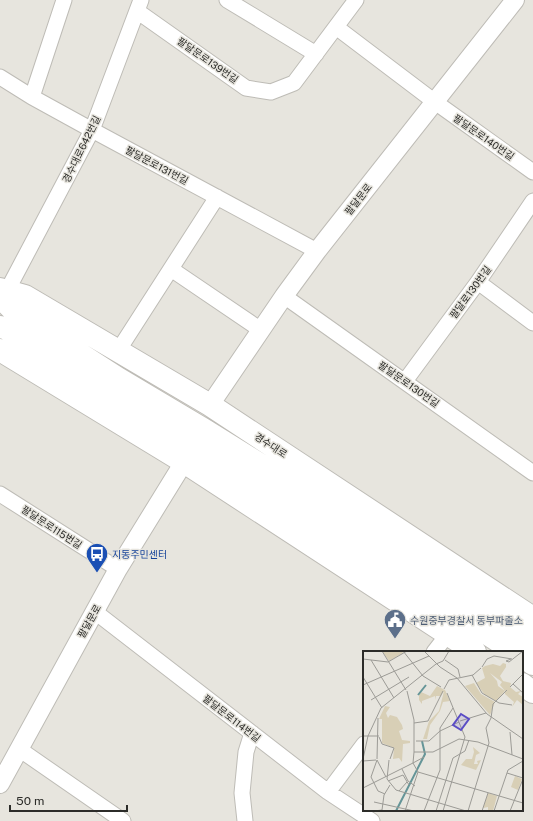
<svg xmlns="http://www.w3.org/2000/svg" width="533" height="821" font-family="'Public Sans','Noto Sans KR',sans-serif">
<rect width="100%" height="100%" fill="#e7e5de"/>
<g fill="none" stroke-linecap="round" stroke-linejoin="round">
<g stroke="#bebcb6" stroke-width="17">
<path id="minor" d="M 227,0 L 316,54
M 137,11 L 246,88 L 271,92 L 294,83 L 356,0
M 336,27 L 435,102 L 533,172
M 0,77 L 32,97 L 92,130 L 317,251
M 32,97 L 64,0
M 171,269 L 261,330
M 478,282 L 533,323
M 7,291 L 92,130 L 141,0
M 284,296 L 533,473
M 118,351 L 217,197
M 405,381 L 478,282 L 533,201
M 0,494 L 118,569
M 94,611 L 328,792 L 372,821
M 434,652 L 448,634
M 19,749 L 123,821
M 328,792 L 364,744
M 245,821 L 242,793 L 246,752 L 252,733"/>
</g>
<g stroke="#bebcb6" stroke-width="20">
<path id="tertiary" d="M 210,405 L 284,296 L 317,251 L 515,0
M 0,784 L 118,569 L 184,462"/>
</g>
<g stroke="#bebcb6" stroke-width="24">
<path id="primary" d="M 0,289 L 25,296 L 210,405 L 533,618
M 0,297 L 15,312 L 119,379 L 203,429 L 382,540 L 533,642
M 0,327 L 5,328 C 178,432 347,542 515,652
M 0,350 L 184,462 L 475,652
M 522,656 L 533,664
M 522,684 L 533,692"/>
</g>
<use href="#minor" stroke="#fff" stroke-width="15"/>
<use href="#tertiary" stroke="#fff" stroke-width="18"/>
<use href="#primary" stroke="#fff" stroke-width="22"/>
</g>
<defs>
<g id="bus-pin" transform="scale(1.15)"><path d="M0 17L-7.5 6A9.5 9.5 0 1 1 7.5 6Z" fill="#1a4fb4" stroke="#e7e5de"/><path d="M-5-6H5V4H4V6H2V4H-2V6H-4V4H-5ZM-3.5-4V0h7V-4ZM-3.5 1.2v1.5H-2V1.2ZM2 1.2v1.5H3.5V1.2Z" fill="#fff"/></g>
<g id="civic-pin" transform="scale(1.15)"><path d="M0 17L-7.5 6A9.5 9.5 0 1 1 7.5 6Z" fill="#5c6f8a" stroke="#e7e5de"/><path d="M-.6-6.5H3V-4.5H.6V-3L4-1V1h2V6H-6V1h2V-1L-.6-3ZM-1.2 2.5V6h2.4V2.5Z" fill="#fff"/></g>
</defs>
<g fill-rule="evenodd">
<use href="#bus-pin" x="97" y="554"/>
<use href="#civic-pin" x="395" y="620"/>
</g>
<g text-anchor="middle" dominant-baseline="central" stroke-width="3" stroke-linejoin="round" paint-order="stroke">
<g font-size="10" fill="#2c2c29" stroke="#e7e5de">
<text transform="translate(208 60) rotate(35)">팔달문로139번길</text>
<text transform="translate(484 137) rotate(35)">팔달문로140번길</text>
<text transform="translate(81 149) rotate(-64)">경수대로642번길</text>
<text transform="translate(157 165) rotate(28)">팔달문로131번길</text>
<text transform="translate(358 199) rotate(-52)">팔달문로</text>
<text transform="translate(470 292) rotate(-54)">팔달로130번길</text>
<text transform="translate(409 384) rotate(35)">팔달문로130번길</text>
<text transform="translate(271 445) rotate(33)">경수대로</text>
<text transform="translate(52 527) rotate(33)">팔달문로115번길</text>
<text transform="translate(89 621) rotate(-61)">팔달문로</text>
<text transform="translate(232 718) rotate(38)">팔달문로114번길</text>
</g>
<g font-size="10" fill="#164399" stroke="#e7e5de" text-anchor="start">
<text x="112" y="554">지동주민센터</text>
</g>
<g font-size="10" fill="#4e5e75" stroke="#e7e5de" text-anchor="start">
<text x="410" y="620">수원중부경찰서 동부파출소</text>
</g>
</g>
<g transform="translate(363 651)">
<rect width="160" height="160" fill="#e7e5de"/>
<path d="M 19,0 L 39,0 L 40,2 L 26,10 ZM 140,12 L 143,13 L 143,16 L 137,25 L 140,30 L 148,32 L 147,36 L 153,41 L 158,40 L 155,43 L 160,46 L 160,54 L 154,49 L 149,56 L 151,51 L 142,43 L 142,40 L 137,34 L 139,31 L 127,22 L 134,30 L 135,35 L 142,40 L 133,50 L 122,44 L 113,32 L 122,27 L 119,17 L 122,15 L 130,13 L 137,15 ZM 111,32 L 118,43 L 132,51 L 127,64 L 102,35 ZM 74,35 L 82,39 L 87,50 L 80,51 L 77,60 L 67,74 L 64,88 L 60,88 L 66,70 L 76,60 L 81,40 L 78,45 L 73,45 L 73,49 L 72,45 L 59,50 L 59,53 L 56,49 L 56,43 L 58,41 L 67,45 ZM 22,55 L 27,56 L 23,62 L 25,67 L 27,64 L 34,66 L 39,74 L 40,78 L 36,80 L 39,89 L 47,90 L 47,92 L 40,93 L 39,111 L 36,107 L 30,108 L 31,97 L 19,92 L 19,68 L 16,68 ZM 110,96 L 117,102 L 113,104 L 111,113 L 115,113 L 114,110 L 118,109 L 113,119 L 98,114 L 103,108 L 109,108 L 111,101 ZM 152,125 L 159,128 L 155,139 L 148,136 ZM 125,142 L 134,145 L 130,160 L 125,159 L 125,156 L 120,157 Z" fill="#d8cfb6"/>
<path fill="none" stroke="#659598" stroke-width="2" d="M 55,44 L 63,34M 33,160 L 62,103 L 59,90"/>
<path fill="none" stroke="#9c9b96" stroke-width="1" d="M 19,0 L 43,39M 40,0 L 60,25 L 78,36M 61,0 L 77,16M 0,8 L 25,11 L 44,0M 148,8 L 143,10 L 146,11 L 160,0M 8,9 L 31,47M 82,9 L 95,18 L 97,26M 73,13 L 80,10 L 86,0M 77,16 L 94,27 L 124,63 L 160,88M 119,16 L 124,8 L 131,5 L 149,8M 109,24 L 119,42 L 136,52 L 149,54M 0,26 L 19,57M 150,33 L 160,42M 0,34 L 66,5M 147,36 L 160,23M 81,38 L 86,29 L 110,24 L 118,17M 44,40 L 51,69 L 51,101M 8,49 L 46,26M 128,67 L 130,53 L 144,39M 97,70 L 123,62M 51,72 L 65,70 L 80,40M 147,81 L 149,104M 0,85 L 16,85M 16,86 L 19,93 L 31,97 L 27,108M 53,90 L 66,90 L 77,80 L 96,71M 90,107 L 102,100 L 106,89M 0,108 L 5,85 L 18,57 L 73,13M 14,108 L 15,67M 14,109 L 23,126M 26,109 L 24,128 L 33,139 L 103,160M 0,110 L 13,109M 39,118 L 45,130 L 52,135M 55,121 L 160,152M 144,122 L 160,127M 8,126 L 15,140 L 22,143M 8,126 L 14,109M 25,130 L 40,124 L 46,134M 0,137 L 50,112 L 51,101 L 70,101 L 96,88 L 115,91 L 160,108M 36,140 L 44,131M 11,151 L 51,160M 11,160 L 19,159 L 21,144 L 27,134M 42,160 L 55,121 L 50,112 L 61,106M 61,160 L 77,119 L 77,77 L 90,57M 73,160 L 90,107M 80,160 L 102,86 L 84,42M 105,160 L 126,92 L 123,77 L 128,67M 119,160 L 125,142M 131,160 L 145,119 L 160,110M 147,160 L 160,128"/>
<path fill="#5a4cc5" fill-opacity="0.15" stroke="#5a4cc5" stroke-width="2" d="M 98,63 L 106,68 L 98,79 L 90,74 Z"/>
<rect width="160" height="160" fill="none" stroke="#2c2c29" stroke-width="2"/>
</g>
<path d="M10 805v6h117v-6" fill="none" stroke="#2c2c29" stroke-width="2"/>
<text x="16" y="805" font-size="12" fill="#2c2c29" stroke="#e7e5de" stroke-width="3" paint-order="stroke">50 m</text>
</svg>
